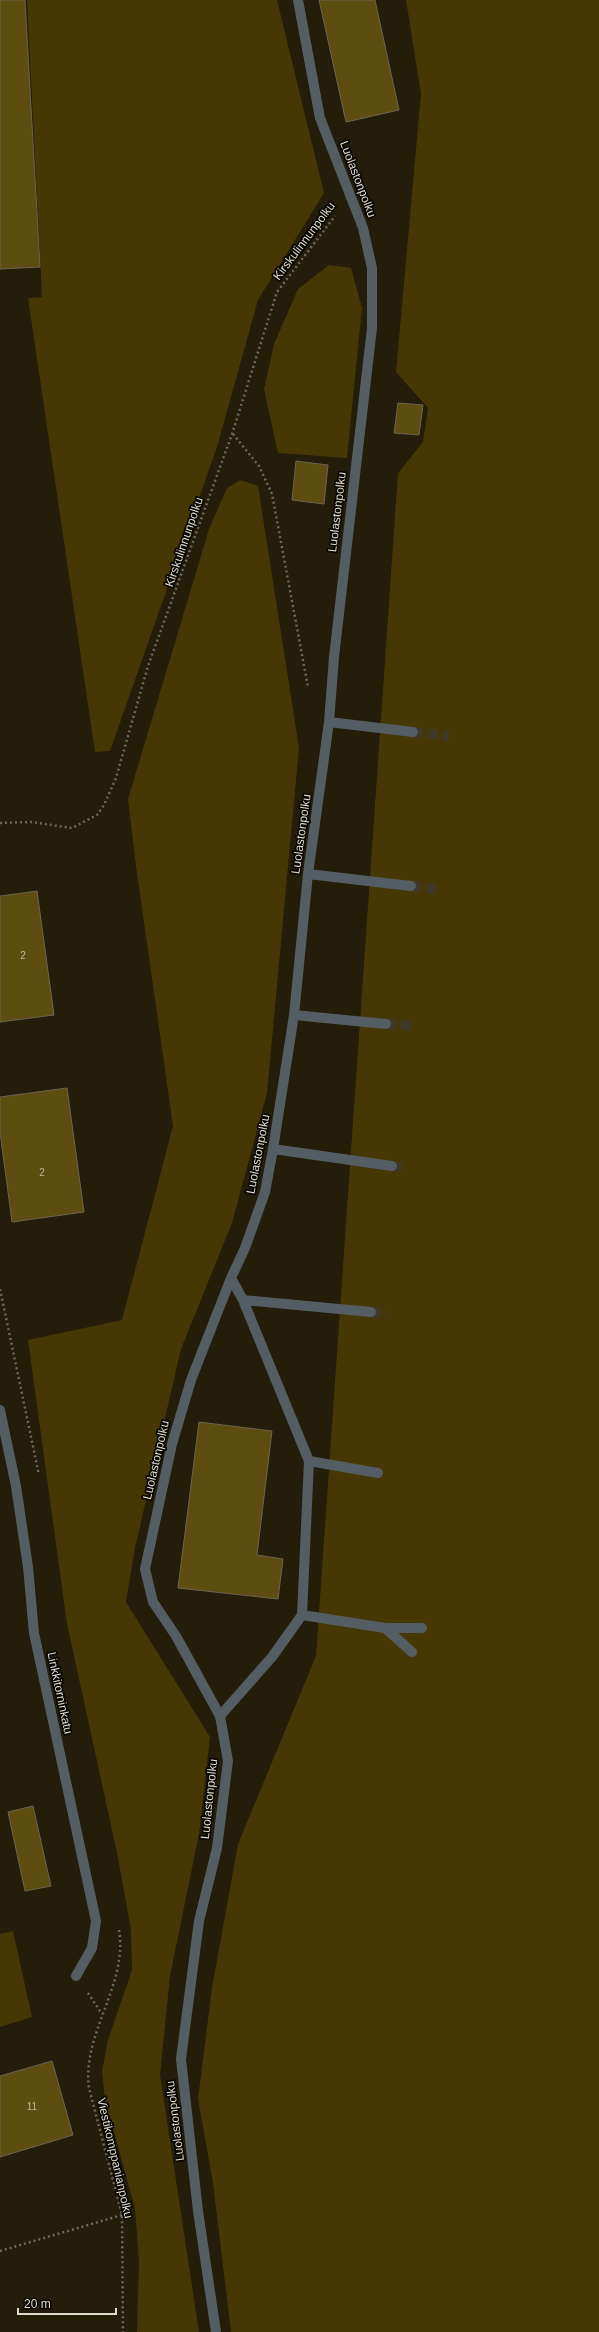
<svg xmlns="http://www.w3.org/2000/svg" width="599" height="2332" font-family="Arial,sans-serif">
<rect width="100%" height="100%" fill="#231d0a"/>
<path fill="#463804" d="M 27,0 L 277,0 L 324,193 L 258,300 L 217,447 L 110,751 L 95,752 L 28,298 L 42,297 Z
M 406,0 L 599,0 L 599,2332 L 231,2332 L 213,2183 L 198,2099 L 212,1988 L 238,1844 L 316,1656 L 398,473 L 423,442 L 428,408 L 396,372 L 421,94 Z
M 329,265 L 351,268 L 362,308 L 347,458 L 278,453 L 264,389 L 274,344 L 298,289 Z
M 241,480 L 258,486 L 299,748 L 267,1093 L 232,1223 L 181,1349 L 135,1548 L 126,1602 L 210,1737 L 199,1834 L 170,1976 L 160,2075 L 199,2332 L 137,2332 L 139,2262 L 135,2208 L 105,2100 L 102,2071 L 108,2040 L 132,1970 L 131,1929 L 116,1848 L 67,1624 L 28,1340 L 122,1320 L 173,1126 L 136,866 L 128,799 L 209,529 L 227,488 Z
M 13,1931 L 32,2017 L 0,2027 L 0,1934 Z"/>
<path fill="#5d4d11" stroke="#6c6550" d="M 0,0 L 25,0 L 40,267 L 0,269 Z
M 319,0 L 375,0 L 399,110 L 346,122 Z
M 398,403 L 423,405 L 419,435 L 394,433 Z
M 296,461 L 328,465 L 324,504 L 292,500 Z
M 37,891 L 54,1015 L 0,1022 L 0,896 Z
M 67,1088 L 84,1212 L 12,1222 L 0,1132 L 0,1097 Z
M 199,1422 L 272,1431 L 257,1555 L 283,1559 L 278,1599 L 178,1588 Z
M 33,1806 L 51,1886 L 25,1891 L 8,1812 Z
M 52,2061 L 73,2135 L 0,2157 L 0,2076 Z"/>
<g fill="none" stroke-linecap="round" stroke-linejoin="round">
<path stroke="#3f3a28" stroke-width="10" stroke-dasharray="10 5" stroke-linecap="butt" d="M 413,732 L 449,736
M 411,886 L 439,890
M 386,1024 L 413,1026
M 392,1166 L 405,1168
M 371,1312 L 387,1314"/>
<path stroke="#6e6959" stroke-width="2.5" stroke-dasharray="2 3" stroke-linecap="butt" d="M 233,434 L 259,466 L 272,494 L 308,687
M 0,823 L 32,822 L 72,828 L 97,815 L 104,805 L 116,778 L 148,666 L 232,434 L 277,292 L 335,216
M 0,1289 L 39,1475
M 119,1930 C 128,1986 82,2032 89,2088 L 122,2215 L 123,2332
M 88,1993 L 102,2014
M 0,2251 L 122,2215"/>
<path stroke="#545d63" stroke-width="10" d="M 329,722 L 413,732
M 308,874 L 411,886
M 294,1015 L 386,1024
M 273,1149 L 392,1166
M 243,1300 L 371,1312
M 0,1410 L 16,1486 L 28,1567 L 34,1633 L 96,1921 L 92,1948 L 76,1976
M 309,1461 L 378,1473
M 302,1615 L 385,1628 L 422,1628
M 385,1628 L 412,1652
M 220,1716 L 272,1657 L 302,1615 L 309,1461 L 243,1300 L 231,1278
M 216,2332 L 198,2211 L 181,2059 L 199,1921 L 217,1848 L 228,1761 L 220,1716 L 176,1636 L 153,1602 L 145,1569 L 172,1444 L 191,1380 L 231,1278 L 245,1248 L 265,1192 L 273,1149 L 294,1015 L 308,874 L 329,722 L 334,657 L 372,328 L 372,268 L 363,228 L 320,118 L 298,0"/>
</g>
<g text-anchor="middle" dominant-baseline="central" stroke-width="3.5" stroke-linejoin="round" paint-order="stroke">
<g font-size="10" fill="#beb8a0">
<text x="23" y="955">2</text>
<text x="42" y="1172">2</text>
<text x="32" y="2106">11</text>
</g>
<g font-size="12" fill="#dedbcf" stroke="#0a0802">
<text transform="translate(358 179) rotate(69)">Luolastonpolku</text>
<text transform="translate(304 241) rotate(-53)">Kirskulinnunpolku</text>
<text transform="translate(337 512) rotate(-83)">Luolastonpolku</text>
<text transform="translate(184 542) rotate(-71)">Kirskulinnunpolku</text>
<text transform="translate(301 834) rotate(-82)">Luolastonpolku</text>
<text transform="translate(258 1154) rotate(-79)">Luolastonpolku</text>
<text transform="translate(156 1460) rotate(-77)">Luolastonpolku</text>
<text transform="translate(60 1693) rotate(78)">Linkkitorninkatu</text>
<text transform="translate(209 1799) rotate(-84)">Luolastonpolku</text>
<text transform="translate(175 2121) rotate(-97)">Luolastonpolku</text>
<text transform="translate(115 2158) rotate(77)">Viestikomppanianpolku</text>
</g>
</g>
<path d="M18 2308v6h98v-6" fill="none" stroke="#dedbcf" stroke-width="2"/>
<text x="24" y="2308" font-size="12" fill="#dedbcf" stroke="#0a0802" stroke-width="3" paint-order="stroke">20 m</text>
</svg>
